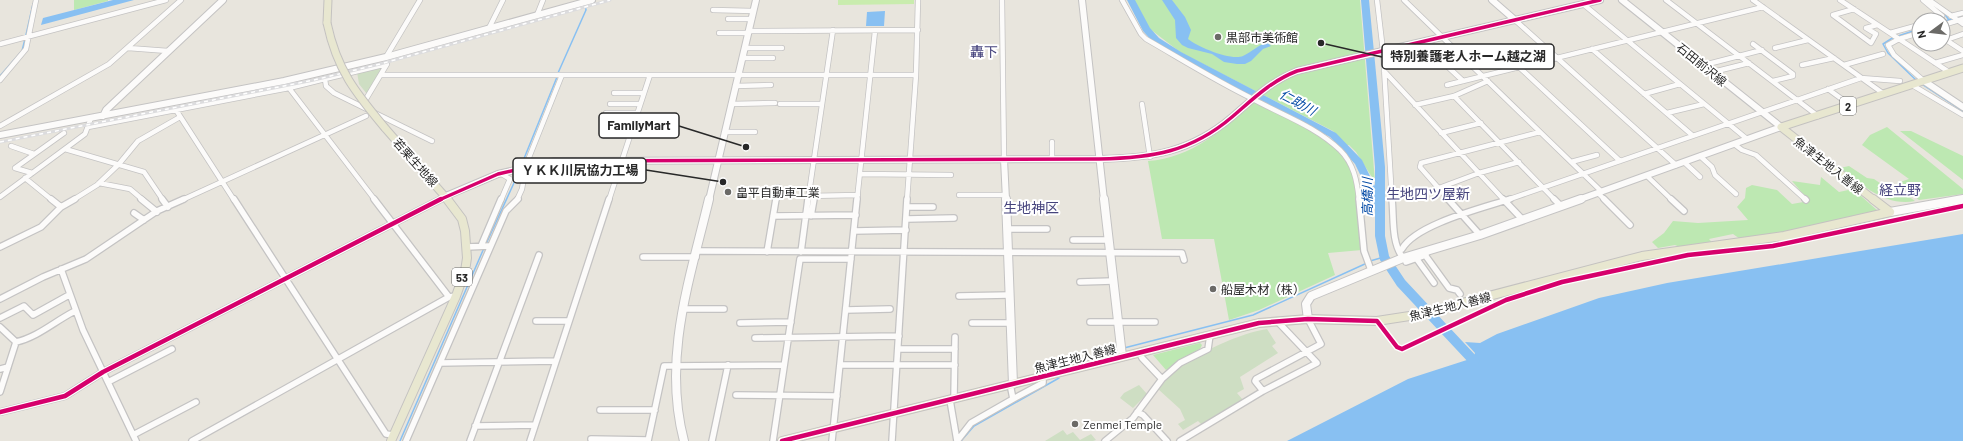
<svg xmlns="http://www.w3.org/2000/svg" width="1963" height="441" font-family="Barlow,'Noto Sans JP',sans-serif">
<rect width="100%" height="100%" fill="#e8e5dd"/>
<path fill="#bde8b2" d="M 74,0 L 108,0 L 108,1 L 74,10 Z
M 1134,0 L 1360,0 L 1375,182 L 1356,152 L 1349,145 L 1345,146 L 1333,131 L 1180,52 L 1150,29 Z
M 1255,102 L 1311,131 L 1335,148 L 1349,165 L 1355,181 L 1362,250 L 1328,253 L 1335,275 L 1259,310 L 1229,320 L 1214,239 L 1162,239 L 1148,161 C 1192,158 1223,129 1255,102 Z
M 1887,127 L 1963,189 L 1963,194 L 1919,200 L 1897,183 L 1909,179 L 1862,145 L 1870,135 Z
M 1900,131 L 1911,131 L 1963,156 L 1963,180 Z
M 1849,166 L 1867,178 L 1874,179 L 1896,194 L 1905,194 L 1915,201 C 1886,207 1862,185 1840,168 Z
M 1821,177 L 1839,192 L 1853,189 L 1886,218 L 1792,239 L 1750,246 L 1733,234 L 1709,239 L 1717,248 L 1692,252 L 1675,245 L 1658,248 L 1652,242 L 1664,233 L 1673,221 L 1698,223 L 1748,220 L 1737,207 L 1745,198 L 1746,188 L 1752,185 L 1777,190 L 1792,204 L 1809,201 L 1792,181 L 1820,185 Z
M 1200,343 L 1202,345 L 1200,349 L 1166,370 L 1153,355 Z"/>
<path fill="#cedec3" d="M 380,66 L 383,68 L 367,94 L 359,84 L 357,72 Z
M 1267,329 L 1276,343 L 1272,346 L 1278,353 L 1240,377 L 1244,389 L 1237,393 L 1243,400 L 1202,425 L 1198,421 L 1183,430 L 1178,424 L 1185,420 L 1180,409 L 1158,389 C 1164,383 1169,376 1175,371 C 1197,353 1240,333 1267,329 Z
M 1139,385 L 1147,394 L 1133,408 L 1120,398 L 1124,393 Z
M 1063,430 L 1067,435 L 1073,432 L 1080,440 L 1091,434 L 1096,440 L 1093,441 L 1045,441 Z"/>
<path fill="#c9ecae" d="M 838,0 L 914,0 L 914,4 L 838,5 Z"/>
<path fill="#88c0f2" d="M 113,0 L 134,0 L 41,25 L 43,18 Z
M 1162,0 L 1172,0 L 1185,17 L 1191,30 L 1188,39 C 1198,47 1231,61 1243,56 C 1252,52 1258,45 1267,42 L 1271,46 L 1263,49 L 1251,61 L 1245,64 L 1237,64 L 1224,62 L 1212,54 L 1188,48 L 1182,45 L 1176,38 L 1175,20 Z
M 885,11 L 884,26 L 866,26 L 867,12 Z
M 1963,234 L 1963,441 L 1287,441 L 1408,379 L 1473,358 L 1475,353 L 1465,342 L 1480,343 L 1497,334 L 1599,298 L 1667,283 Z"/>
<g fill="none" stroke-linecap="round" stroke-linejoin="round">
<path stroke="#88c0f2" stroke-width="1.5" d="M 1943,12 L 1949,20
M 1957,17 L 1963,15
M 1943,22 L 1954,18
M 26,35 L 33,4
M 1898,36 L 1919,29
M 1894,37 L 1883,44 L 1888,53 L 1917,81
M 558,73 L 586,10 L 585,5
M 0,76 L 22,51 L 25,39
M 1922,84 L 1963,111
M 521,166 L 557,77
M 486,244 L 519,172
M 1370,261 L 1384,257
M 1124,348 L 1253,315 L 1367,263
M 1062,364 L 1119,350
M 400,441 L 484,248
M 961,441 L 974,426 L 1059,378"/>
<path fill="#88c0f2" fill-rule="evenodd" d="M 1127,0 L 1135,0 L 1150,28 L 1159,38 L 1181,52 L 1336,133 L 1362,160 L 1375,186 L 1375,167 L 1361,0 L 1369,0 L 1385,167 L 1385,236 L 1389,256 L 1405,280 L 1478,358 L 1480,361 L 1478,364 L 1474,366 L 1470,364 L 1397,286 L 1380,260 L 1375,236 L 1375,205 L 1355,164 L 1330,137 L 1175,56 L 1153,42 L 1143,31 Z"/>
<g stroke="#c4c3c3" stroke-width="6">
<path id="street-far1" d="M 1002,0 L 1004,159
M 1122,0 L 1141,34 L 1146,39 C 1181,59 1216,81 1253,99 C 1282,115 1315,126 1340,150 C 1354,164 1357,181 1359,200
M 1377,0 L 1383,51 L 1392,200
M 1404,0 L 1602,192
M 1666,0 L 1818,116
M 1753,0 L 1884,94
M 1840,0 L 1949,72
M 1923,0 L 1942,16 L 1938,20
M 1929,0 L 1963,24
M 1583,4 L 1747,139
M 1854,9 L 1833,15 L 1871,43 L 1876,34 L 1866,28 L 1877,25
M 713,10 L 753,11
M 537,15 L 543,0
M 1951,16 L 1963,13
M 728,19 L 752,19
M 1515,20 L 1676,165
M 1943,25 L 1963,19
M 489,28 L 503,0
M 749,31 L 918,30
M 719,33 L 748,33
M 1890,33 L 1919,25
M 1919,33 L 1899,39 L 1888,45 L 1894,55 L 1924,81
M 1963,34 L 1946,40 L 1963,51
M 0,44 L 166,0
M 1753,44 L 1793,74 L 1793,76 L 1773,81
M 128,48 L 168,51
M 745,48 L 782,48
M 1775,48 L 1808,40
M 1592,49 L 1692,135
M 386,57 L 420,0
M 742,58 L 773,58
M 1935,63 L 1963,55
M 1704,65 L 1762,50
M 1802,65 L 1834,58
M 1844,65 L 1883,54
M 1447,66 L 1463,81
M 1519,67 L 1620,161
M 1384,71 L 1504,200
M 1713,72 L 1749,63
M 381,75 L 916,75
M 325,79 L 387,64 L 363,104
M 0,80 L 26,49 L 36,0
M 1447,85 L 1763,7
M 1912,85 L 1963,115
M 735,86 L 771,85
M 289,88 L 375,200
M 1828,89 L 1850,105
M 614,93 L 644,93
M 1644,94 L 1680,84
M 1454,96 L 1555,200
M 610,104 L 640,104
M 731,104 L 775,103
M 780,104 L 822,104
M 1142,104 L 1150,157
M 1415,105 L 1454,96 L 1488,81
M 176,110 L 234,200
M 606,113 L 637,113
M 1667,113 L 1704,104
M 0,126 L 109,64 L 181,0
M 88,127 L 289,88 L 325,79 L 326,86 L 334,93 L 432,141
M 725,132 L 755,132
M 1441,133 L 1481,123
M 602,136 L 630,136
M 1052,142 L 1052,159
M 1734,144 L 1742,150 L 1756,155 L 1806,200
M 11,146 L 34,154
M 65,149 L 144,172 L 163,200
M 1700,156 L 1712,167 L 1715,175 L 1736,194
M 1571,162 L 1597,155
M 1684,162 L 1700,177
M 32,173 L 15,168 L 64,133
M 500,173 L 510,179 L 501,200
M 860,174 L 951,175
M 570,175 L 617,175
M 1647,176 L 1672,200
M 25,178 L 52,200
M 99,183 L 130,189 L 143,200
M 1439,188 L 1479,173 L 1519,162
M 1598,193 L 1605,200
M 959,195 L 1006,195
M 808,196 L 858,195
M 0,197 L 85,134 L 91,118
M 73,200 L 97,185 L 119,164 L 138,141 L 180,117
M 182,200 L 366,116
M 439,200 L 446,196
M 517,200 L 522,189 L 526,165 L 562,75
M 609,200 L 650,75
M 776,200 L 778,187
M 808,200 L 833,30
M 813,200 L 814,196
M 857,200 L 875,31
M 907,200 L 916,75 L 918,0
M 1449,200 L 1420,167 L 1421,163 L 1540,132
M 1507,200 L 1861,78 L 1900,81"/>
</g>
<g stroke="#c4c3c3" stroke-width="8">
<path id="street" d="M 51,199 L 61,207
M 141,199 L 157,212
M 162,199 L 168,207
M 234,199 L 386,434 L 393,435
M 374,199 L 449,297
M 1359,199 L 1364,251 L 1371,270
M 1392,199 C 1394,218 1391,242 1403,258
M 1448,199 L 1480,235
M 1503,199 L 1522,219
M 1554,199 L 1561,206
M 1604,199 L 1630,225
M 1671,199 L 1684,211
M 1805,199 L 1806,200
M 907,207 L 933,207
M 134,213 L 144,220
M 773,216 L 856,215
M 811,216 L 814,199
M 907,219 L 954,218
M 1007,229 L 1047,229
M 854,231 L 906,230
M 1073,240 L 1109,240
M 481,246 L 501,199
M 0,247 L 41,227 L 61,207 L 75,199
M 467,247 L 489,246
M 1402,249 C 1416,224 1483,208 1510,199
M 698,251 L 1182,253 L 1184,260
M 767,252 L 776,199
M 801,252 L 808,199
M 1425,255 L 1449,288 L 1457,290 L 1460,294
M 643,257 L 696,257
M 1416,258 L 1434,283
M 1406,262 L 1426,255
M 61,269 L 83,330 L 136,441
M 1080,282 L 1113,281
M 959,296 L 1009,295
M 0,299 L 43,277 L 86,259 L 157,211 L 184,199
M 683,309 L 724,309
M 846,310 L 890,309
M 0,318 L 24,306 L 33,315 L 69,295
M 536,321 L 569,321
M 1090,322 L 1155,322
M 740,323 L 791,322
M 972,323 L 1010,323
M 0,327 L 16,342 L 0,392
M 755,338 L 899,336
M 16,342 C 38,337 55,321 75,311
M 898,349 L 955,349
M 1139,352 L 1142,358 L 1162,379
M 440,363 L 556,361
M 840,365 L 955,365
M 0,369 L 8,367
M 108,382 L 172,349
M 1263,391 L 1255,381 L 1256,379 L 1321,344 L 1308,319
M 736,395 L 837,396
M 954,398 L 955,337
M 1013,399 L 1043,383 L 1043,376
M 950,400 L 957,441
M 600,410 L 655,410
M 0,412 L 65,396 L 103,372 L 441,199
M 1137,412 L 1143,415 L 1167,441
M 475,426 L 535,425
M 133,435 L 196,402
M 591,439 L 648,440
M 192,441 L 449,297 L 456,296
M 406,441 L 506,211 L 518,199
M 470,441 L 539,255
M 530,441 L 609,199
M 648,441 L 664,366 L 784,365
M 712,441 L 728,365
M 773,441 L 800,259 L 851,259
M 832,441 L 857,199
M 892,441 L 907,199
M 957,441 L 971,423 L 1013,399 L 1010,384
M 1105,441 L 1133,418 L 1162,379 L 1180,363 L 1208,349 L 1210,335
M 1180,441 L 1263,391 L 1317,363 L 1278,322"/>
</g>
<g stroke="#c4c3c3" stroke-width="8">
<path id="secondary-far1" d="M 1082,0 L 1104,200
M 1492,0 L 1515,20
M 1622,0 L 1781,127
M 1924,81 L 1963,107
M 103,116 L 106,110 L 223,0
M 0,135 L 284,81 L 386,57 L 592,0
M 1004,159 L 1006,200
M 446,196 L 498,174 L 554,161 L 1099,159 C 1152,158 1191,152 1232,117 C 1253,99 1271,81 1297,71 L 1600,0
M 709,200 L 756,0
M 1578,200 L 1781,127
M 1959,200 L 1963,199"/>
</g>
<g stroke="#c4c3c3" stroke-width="10">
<path id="secondary" d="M 1006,199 L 1013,384
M 1104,199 L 1122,356
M 1890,212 L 1963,199
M 1308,319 L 1306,304 L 1311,296 L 1403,258 L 1480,235 L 1581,199
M 684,441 C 662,358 690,279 709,199"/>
</g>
<g stroke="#c4c2c0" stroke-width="9">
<path id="primary-far1" d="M 327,23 L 328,0
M 1781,127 L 1963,68
M 1781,127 L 1874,200
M 385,128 L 448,200"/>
</g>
<g stroke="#c4c2c0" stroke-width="10">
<path id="primary" d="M 1873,199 L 1890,212
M 391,441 L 456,296 L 465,271 L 467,258 L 465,231 L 462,219 L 447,199
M 782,441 L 1259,323 L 1308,319 L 1377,321 L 1416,315 L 1642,256 L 1784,236 L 1890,212"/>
</g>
<use href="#street-far1" stroke="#fcfbfa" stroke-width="4.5"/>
<use href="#street" stroke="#fcfbfa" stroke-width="5.5"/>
<use href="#secondary-far1" stroke="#fcfbfa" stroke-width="6"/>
<use href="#secondary" stroke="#fcfbfa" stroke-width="8"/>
<use href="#primary-far1" stroke="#e8e7d0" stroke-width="7"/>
<use href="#primary" stroke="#e8e7d0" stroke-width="8"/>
<g stroke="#dcdcde" stroke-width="3">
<path id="rail" d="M 0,142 L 314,80 L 380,64 L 610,0"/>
</g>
<use href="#rail" stroke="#fff" stroke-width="1.5" stroke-dasharray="4" stroke-linecap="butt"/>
<g stroke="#c4c2c0" stroke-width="9" stroke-linecap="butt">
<path id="primary-bridge" d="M 327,23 C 337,70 355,92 385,128"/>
</g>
<use href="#primary-bridge" stroke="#e8e7d0" stroke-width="7"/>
<g stroke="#fff" stroke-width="5.5">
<path id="cycleway-far1" d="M 439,200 L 498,174 L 554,161 L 1099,159 C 1152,158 1191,152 1232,117 C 1253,99 1271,81 1297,71 L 1600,0"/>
</g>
<g stroke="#fff" stroke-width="7">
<path id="cycleway" d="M 0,412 L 65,396 L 103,372 L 441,199
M 782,441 L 1259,323 L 1308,319 L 1377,321 L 1397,347 L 1402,349 L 1506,300 L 1562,282 L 1688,255 L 1773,246 L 1963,206"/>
</g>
<use href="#cycleway-far1" stroke="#d6006c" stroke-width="3.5"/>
<use href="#cycleway" stroke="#d6006c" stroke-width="4.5"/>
</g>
<g fill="#6b6a67" stroke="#fff" stroke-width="1.5">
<circle cx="1218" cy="37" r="4"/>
<circle cx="728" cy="192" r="4"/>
<circle cx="1213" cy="289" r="4"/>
<circle cx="1075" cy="424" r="4"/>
</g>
<g text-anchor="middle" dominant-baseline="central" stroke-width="4" stroke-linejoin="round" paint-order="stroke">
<g fill="#fff" stroke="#686868" stroke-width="1">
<rect x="1840" y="97" width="16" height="18" rx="3"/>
<rect x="452" y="268" width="20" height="18" rx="3"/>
</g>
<g font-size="11" font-weight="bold" fill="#282828">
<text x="1848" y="106">2</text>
<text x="462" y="277">53</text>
</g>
<g font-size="12" fill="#282828" stroke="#fff" text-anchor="start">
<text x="1226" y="37">黒部市美術館</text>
<text x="736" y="192">畠平自動車工業</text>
<text x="1221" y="289">船屋木材（株）</text>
<text x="1083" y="424">Zenmei Temple</text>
</g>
<g font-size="12" fill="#282828" stroke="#fff">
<text transform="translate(1702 64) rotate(39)">石田前沢線</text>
<text transform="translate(416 162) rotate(48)">若栗生地線</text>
<text transform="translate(1829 165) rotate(38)">魚津生地入善線</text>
<text transform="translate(1450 306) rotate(-14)">魚津生地入善線</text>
<text transform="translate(1075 358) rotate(-14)">魚津生地入善線</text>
</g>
<g font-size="13" font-style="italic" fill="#0049a5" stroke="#fff">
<text transform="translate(1298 102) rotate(29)">仁助川</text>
<text transform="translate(1367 197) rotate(-90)">高橋川</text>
</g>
<g font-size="14" fill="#46447d" stroke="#fff">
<text x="984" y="51">轟下</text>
<text x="1900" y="189">経立野</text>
<text x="1428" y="193">生地四ツ屋新</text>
<text x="1031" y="207">生地神区</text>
</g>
</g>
<path fill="none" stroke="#282828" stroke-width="1.5" d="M1321 43L1382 57M746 147L679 126M723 182L646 170"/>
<g fill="#282828" stroke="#fff" stroke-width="1.5">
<circle cx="1321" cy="43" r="4"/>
<circle cx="746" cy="147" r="4"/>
<circle cx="723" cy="182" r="4"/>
</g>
<g fill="#fff" stroke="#282828" stroke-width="1.5">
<rect x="1382" y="44" width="172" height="25" rx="4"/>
<rect x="599" y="113" width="80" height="25" rx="4"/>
<rect x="513" y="158" width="133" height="25" rx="4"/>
</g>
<g font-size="13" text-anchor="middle" font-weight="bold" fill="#282828">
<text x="1468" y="61">特別養護老人ホーム越之湖</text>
<text x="639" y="130">FamilyMart</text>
<text x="580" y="175">ＹＫＫ川尻協力工場</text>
</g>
<g transform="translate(1931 32) rotate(255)"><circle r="19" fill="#ffffff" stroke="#a9a9a9"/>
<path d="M0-3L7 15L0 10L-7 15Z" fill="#6b6a67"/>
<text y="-6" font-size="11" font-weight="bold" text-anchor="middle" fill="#282828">N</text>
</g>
</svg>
